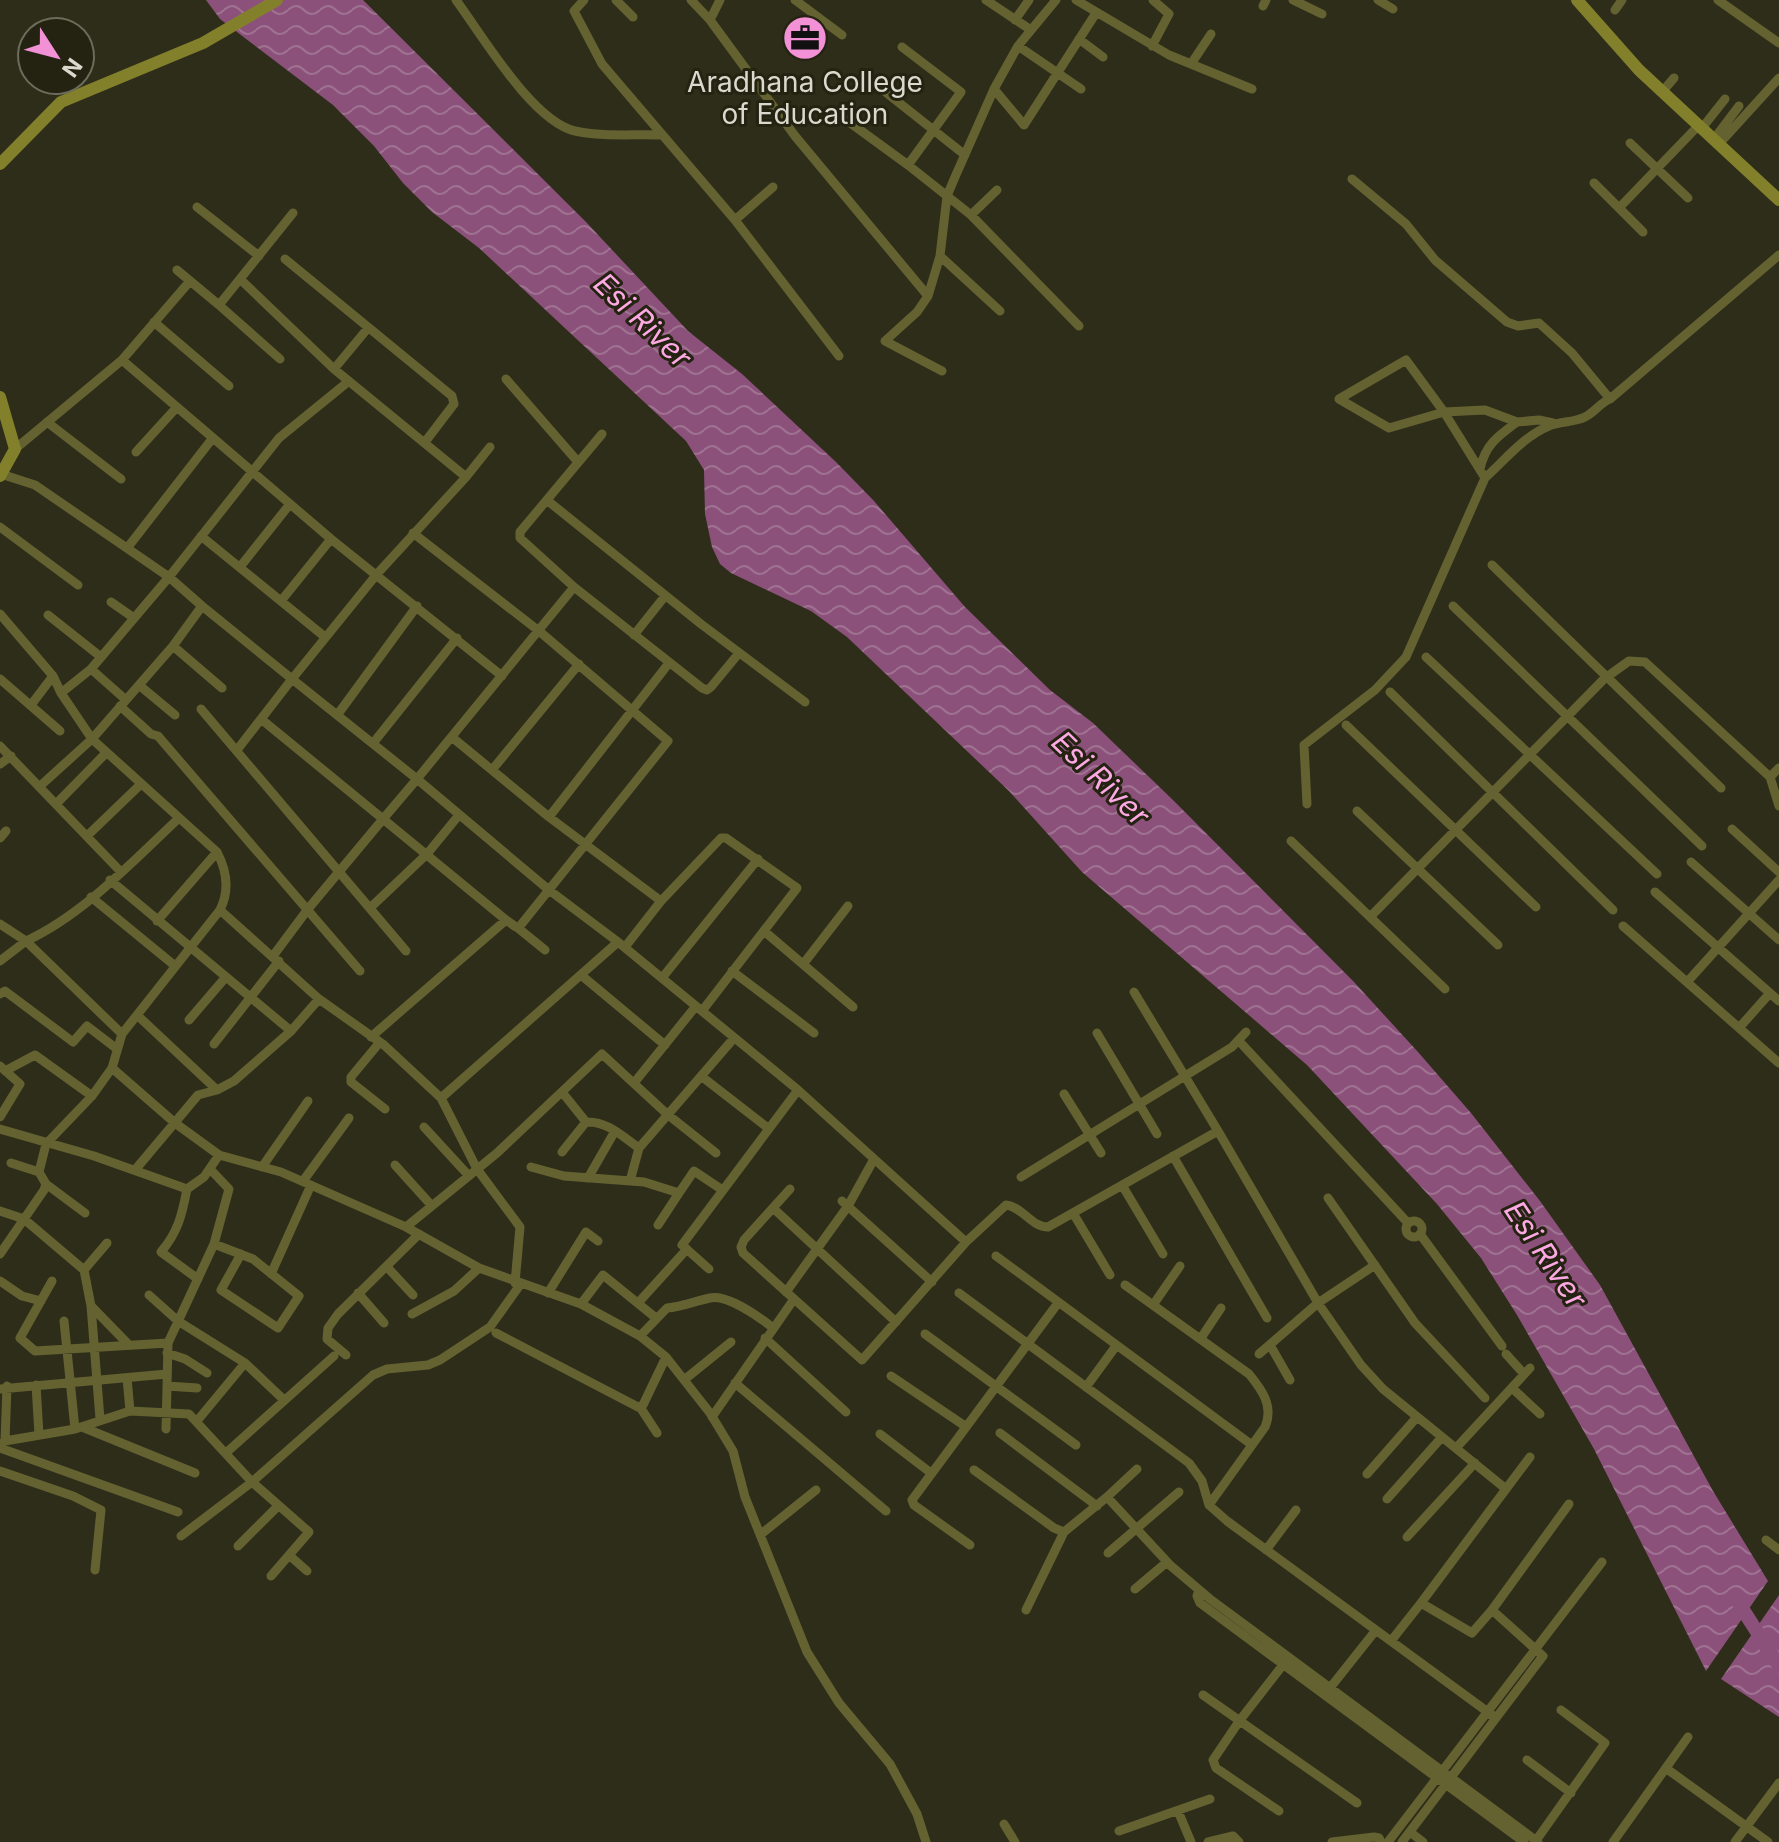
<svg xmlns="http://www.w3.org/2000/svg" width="1779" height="1842" font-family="Inter,sans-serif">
<defs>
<pattern id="water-waves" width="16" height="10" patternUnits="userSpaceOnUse" patternTransform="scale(2)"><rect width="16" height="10" fill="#8b517a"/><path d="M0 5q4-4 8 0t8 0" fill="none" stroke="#a07292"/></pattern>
</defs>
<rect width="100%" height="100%" fill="#2e2d1a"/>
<path fill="url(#water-waves)" d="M 206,0 L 363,0 L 586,222 L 688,331 L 742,374 L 837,463 L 874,501 L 965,607 L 1050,690 L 1093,723 L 1174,801 L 1354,982 L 1418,1052 L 1471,1113 L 1540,1201 L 1600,1285 L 1713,1491 L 1768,1581 L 1706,1671 L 1594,1449 L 1517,1315 L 1481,1258 L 1437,1204 L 1307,1065 L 1082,872 L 1009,791 L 847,637 L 811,611 L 731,573 L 720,564 L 712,547 L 705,514 L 704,470 L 686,441 L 479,248 L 432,212 L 403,183 L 374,146 L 333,105 L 220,19 Z
M 1779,1595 L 1779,1717 L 1721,1679 Z"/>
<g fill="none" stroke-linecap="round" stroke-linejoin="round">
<path stroke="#8b517a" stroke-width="14" d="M 1736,1599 L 1779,1666"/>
<path stroke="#646231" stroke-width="9" d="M 456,0 C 482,35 532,121 575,131 C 602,137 633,134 661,135
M 584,0 L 574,11 L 602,64 L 735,220 L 773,187
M 616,0 L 633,17
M 691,0 L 710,20 L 795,136 L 928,296
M 795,0 L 842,35
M 986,0 L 1031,30
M 1076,0 L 1169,55 L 1252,89
M 1293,0 L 1322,14
M 1378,0 L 1393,9
M 1718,0 L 1779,43
M 1263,6 L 1266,0
M 1615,10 L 1622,0
M 710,20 L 720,0
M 1015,20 L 1029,0
M 1079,39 L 1103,57
M 1018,46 L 1081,89
M 1152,46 L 1169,14 L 1153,0
M 902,47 L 961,92 L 908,165
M 1191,64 L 1211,34
M 864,75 L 965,155
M 994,89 L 1024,125 L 1096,13
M 1662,92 L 1674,78
M 834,111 L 908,165 L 971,215 L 1079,326
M 1702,128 L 1725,99
M 1714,139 L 1739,106
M 1630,143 L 1688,198
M 1719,144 L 1779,78
M 1352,179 L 1406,224 L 1435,260 L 1507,322 L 1518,326 L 1539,323 L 1572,353 L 1610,399
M 1594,183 L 1643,232
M 197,207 L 259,256
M 1619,208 L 1699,125
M 971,215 L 997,190
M 735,220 L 839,356
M 940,256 L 1000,311
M 285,259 L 452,396 L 454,404 L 425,442
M 177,270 L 219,305
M 240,279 L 334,369 L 466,477
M 154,322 L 229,386
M 280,359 L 219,305 L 293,213
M 122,360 L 331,539 L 502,676
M 334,369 L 368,328
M 942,371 L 885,341 L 917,312 L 928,296 L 940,256 L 947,196 L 955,177 L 994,89 L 1018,46 L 1056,0
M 506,379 L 578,462
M 1339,399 L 1389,428 L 1444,412 L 1485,478 C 1505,460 1524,436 1549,426 C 1560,421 1573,423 1585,417 C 1595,412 1601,402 1610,399 L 1779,255
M 1339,399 L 1406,360 L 1444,412 L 1485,410 L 1517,422 L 1539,420 L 1553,423
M 47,422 L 121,479
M 602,434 L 520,532 L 520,538 L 574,587 L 702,688 L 707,690 L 711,687 L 739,653
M 490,447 L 466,477 L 377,574 L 292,679 L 417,779 L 383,819 L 506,920
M 15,449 L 122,360 L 190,281
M 136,452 L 177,407
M 1480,469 C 1485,445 1498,436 1517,422
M 1,474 L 35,485 L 169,577 L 279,438 L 349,381
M 548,501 L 701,624 L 805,702
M 0,527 L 78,585
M 201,536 L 325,637
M 128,547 L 212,439
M 1492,565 L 1721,788
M 240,567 L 290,504
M 169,577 L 202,606 L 173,646 L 92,739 L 61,693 L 91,669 Z
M 574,587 L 417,779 L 549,890 L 618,942 L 798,1090 L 966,1242 L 862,1360 L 743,1253 L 741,1247 L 744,1240 L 790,1189
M 281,601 L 331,539
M 111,602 L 134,618
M 202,606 L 292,679 L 237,750
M 1453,606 L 1702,846
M 0,614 L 53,676
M 48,615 L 101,657
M 634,635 L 665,596
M 173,646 L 222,688
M 1426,657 L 1657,874
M 91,669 L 126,700
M 0,679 L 60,731
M 139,685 L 175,715
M 1390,692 L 1613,910
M 31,705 L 53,676 L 61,693
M 120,706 L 151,734 L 158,736 L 360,971
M 201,709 L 406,951
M 338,714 L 417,606
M 261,719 L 383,819 L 308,909 L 273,956
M 1346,725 L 1536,907
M 453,738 L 549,817 L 661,901
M 374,742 L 457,638
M 0,746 L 121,872
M 0,764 L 11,756
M 1779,768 L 1770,777 L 1779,806
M 492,770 L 579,664
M 57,803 L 105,754
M 1307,804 L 1304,745 L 1375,690 L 1406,657 L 1485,478
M 1357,811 L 1498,945
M 549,817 L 669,663
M 1732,829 L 1779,872
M 87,836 L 141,784
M 0,838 L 6,831
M 1291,841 L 1445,989
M 1691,862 L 1779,940
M 110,880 L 291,1031
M 1655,892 L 1779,1001
M 91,897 L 174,965
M 370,908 L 427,854 L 459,815
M 220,910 L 319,999 L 384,1045 L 441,1098 L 477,1169 L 520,1227 L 515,1283
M 1371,916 L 1604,679 L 1629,661 L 1645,662 L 1770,777
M 157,921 L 217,852
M 0,924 L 26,941 L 0,961
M 1623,926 L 1779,1063
M 518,928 L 545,950
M 764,931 L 853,1007
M 625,947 L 661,901 L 721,838 L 726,838 L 797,888 L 702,1011
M 804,963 L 848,906
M 732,971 L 814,1033
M 581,975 L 665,1045
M 662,978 L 758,859
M 1688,981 L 1779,880
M 0,994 L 5,991 L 73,1042 L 87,1026 L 117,1049
M 137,1015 L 217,1090
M 189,1020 L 225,978
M 1739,1028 L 1770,993
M 1097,1033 L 1157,1134
M 122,1034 L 26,941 C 83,915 133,861 179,818
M 371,1037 L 506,920 L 516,927 L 520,926 L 668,741 L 539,631 L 413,533
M 1239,1041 L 1408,1223
M 380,1042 L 351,1077 L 351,1082 L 385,1109
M 214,1044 L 279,961
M 0,1066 L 20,1084 L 0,1117
M 5,1071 L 35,1055 L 92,1096
M 701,1076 L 768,1128
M 634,1083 L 696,1006
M 562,1092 L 586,1122
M 1064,1094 L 1101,1153
M 441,1098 L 618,942
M 424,1127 L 469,1176
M 0,1129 L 94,1156 L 187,1189 L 204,1177 L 219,1155 L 175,1123 L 112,1068
M 1218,1131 L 1318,1303 L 1361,1365 L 1383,1389 L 1506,1489 L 1421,1603
M 562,1152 L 586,1122 C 607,1121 622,1136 639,1148
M 219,1155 L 281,1172 L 406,1227 L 479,1268 L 581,1304 L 640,1336 L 666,1357 L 710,1413 L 733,1451 L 745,1497 L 807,1652 L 839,1703 L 890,1764 L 917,1814 L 926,1842
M 1173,1156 L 1267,1318
M 11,1163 L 39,1172
M 395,1165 L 432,1206
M 262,1167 L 308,1101
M 531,1167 L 564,1176 L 644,1182 L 679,1193 L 694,1171 L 721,1189
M 135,1170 L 198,1095 L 217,1090 L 234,1081 L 291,1031 L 319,999
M 1021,1177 L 1232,1047 L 1246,1032
M 588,1178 L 615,1131
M 303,1181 L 349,1118
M 630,1181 L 639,1148 L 734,1038
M 46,1184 L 85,1213
M 1122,1185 L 1163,1254
M 187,1189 C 182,1215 178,1232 161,1252 L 198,1279
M 1328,1198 L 1415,1323 L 1485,1398
M 842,1201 L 932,1282
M 773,1208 L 896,1322
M 0,1211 L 24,1219 L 84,1270
M 1073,1213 L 1110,1275
M1406 1229a8 8 0 1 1 16 0a8 8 0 1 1-16 0Z
M 658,1225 L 679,1193
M 406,1227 L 497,1153 L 602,1054 L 667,1114 L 716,1153
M 1420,1234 L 1502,1346
M 966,1242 L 1006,1205 C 1023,1207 1031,1227 1048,1227 L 1218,1131 L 1134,992
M 107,1243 L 84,1270 L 91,1306 L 128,1344
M 214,1244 L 253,1259 L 299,1296 L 278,1328 L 221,1290 L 241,1254
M 0,1254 L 44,1190 L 46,1184 L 39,1172 L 46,1144 L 92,1096 L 112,1068 L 122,1034 L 220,910 C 230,890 227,871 217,852 L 92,739 L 39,787
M 996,1256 L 1252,1445
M 387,1267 L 413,1295
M 709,1269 L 682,1245 L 798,1090
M 271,1274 L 311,1185
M 0,1281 L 22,1296 L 41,1301
M 52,1281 L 20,1338 L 35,1351 L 168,1343
M 1125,1285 L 1249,1374 C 1262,1390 1274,1406 1265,1427 L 1209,1505
M 786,1292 L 848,1206 L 874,1159
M 358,1293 L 384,1323
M 548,1293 L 586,1232 L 598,1241
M 959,1293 L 1189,1463 L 1202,1481 L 1209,1505 L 1227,1521 L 1496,1718
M 149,1295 L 178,1321 L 245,1363 L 284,1400
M 638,1303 L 687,1249
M 581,1304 L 603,1275 L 656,1318
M 1153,1305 L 1180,1266
M 91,1306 L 100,1419
M 412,1314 L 454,1291 L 479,1268
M 64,1321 L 75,1429
M 496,1333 L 638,1407 L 643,1405 L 666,1357
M 925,1334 L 1076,1445
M 640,1336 L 667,1308 C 682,1307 695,1301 710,1298 C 727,1294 759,1317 772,1327
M 765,1338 L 846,1412
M 1201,1338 L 1221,1308
M 1270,1345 L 1290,1380
M 167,1353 L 185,1359 L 207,1373
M 1259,1354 L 1318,1303 L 1375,1265
M 1506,1354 L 1524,1374
M 346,1355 L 327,1339 L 328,1328 L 338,1314 L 419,1234
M 891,1376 L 965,1426
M 127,1378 L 130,1411
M 684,1380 L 731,1342
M 735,1383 L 886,1511
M 36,1385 L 39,1435
M 167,1386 L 197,1388
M 1086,1387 L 1116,1346
M 1512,1388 L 1540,1414
M 0,1389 L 167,1374
M 640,1407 L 657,1433
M 712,1417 L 794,1299
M 197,1421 L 245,1363
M 82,1427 L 195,1473
M 166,1429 L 168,1343 L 214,1244 L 229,1189 L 210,1169
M 1000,1433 L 1097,1506
M 880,1434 L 931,1473
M 5,1441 L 7,1386
M 0,1445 L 5,1441 L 75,1429 L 130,1411 L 189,1414 L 252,1482 L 309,1532 L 271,1576
M 0,1448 L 178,1512
M 1456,1448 L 1530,1368
M 227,1452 L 334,1356
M 974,1470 L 1054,1528 L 1064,1532
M 0,1471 L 73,1496 L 101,1510 L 95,1570
M 1367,1474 L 1417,1417
M 1506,1489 L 1530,1457
M 1107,1497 L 1137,1469
M 1387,1499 L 1442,1437
M 760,1535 L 816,1490
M 181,1536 L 252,1482 L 373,1375 L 387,1369 L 428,1365 L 440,1360 L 490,1327 L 520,1285
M 1407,1537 L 1475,1463
M 1766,1540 L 1779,1550
M 970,1545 L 914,1505 L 912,1500 L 1058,1303
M 238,1546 L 278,1506
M 1266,1550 L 1296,1510
M 1108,1553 L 1179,1492
M 289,1555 L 307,1571
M 1135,1589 L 1167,1562
M 1199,1590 L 1197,1596 L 1200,1603 L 1524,1842
M 1026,1610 L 1064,1532 L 1107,1497 L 1171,1566 L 1210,1599 L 1538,1842
M 1492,1610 L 1569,1504
M 1391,1641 L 1421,1603 L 1472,1633 L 1492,1610 L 1543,1656 L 1402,1842
M 1326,1693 L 1376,1630
M 1203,1695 L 1357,1803
M 1527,1760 L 1571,1793
M 1667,1769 L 1768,1842
M 1178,1811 L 1191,1842
M 1279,1811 L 1216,1768 L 1213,1760 L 1240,1720 L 1286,1661
M 1004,1824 L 1015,1842
M 1119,1831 L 1210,1799
M 1410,1832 L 1423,1842
M 1208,1842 L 1233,1836 L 1239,1842
M 1332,1842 L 1374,1837 L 1379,1838 L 1381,1842
M 1388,1842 L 1602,1562
M 1535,1842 L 1605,1743 L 1561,1710
M 1613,1842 L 1688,1737
M 1735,1842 L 1779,1783"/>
<path stroke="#83802c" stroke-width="12" d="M 1577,0 L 1639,70 L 1779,200
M 0,164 L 61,102 L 203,43 L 277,0
M 0,397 L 15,449 L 0,476"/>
</g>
<defs>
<g id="office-disc" transform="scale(2.3)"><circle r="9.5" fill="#f391d6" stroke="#242311"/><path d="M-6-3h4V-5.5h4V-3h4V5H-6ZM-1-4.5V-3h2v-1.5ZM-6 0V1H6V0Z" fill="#111"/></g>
</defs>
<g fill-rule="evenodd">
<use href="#office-disc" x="805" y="38"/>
</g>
<g text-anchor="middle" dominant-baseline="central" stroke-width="6" stroke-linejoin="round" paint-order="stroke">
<g font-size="28" fill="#d9d9cd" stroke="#242311">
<text x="805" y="82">Aradhana College<tspan x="805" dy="32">of Education</tspan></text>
</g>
<g font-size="30" font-style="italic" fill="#fea9e4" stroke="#242311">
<text transform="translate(643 320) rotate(44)">Esi River</text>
<text transform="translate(1101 778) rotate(44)">Esi River</text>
<text transform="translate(1546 1254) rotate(56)">Esi River</text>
</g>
</g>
<g transform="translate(56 56) rotate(126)"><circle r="38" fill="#242311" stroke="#6c6c5c" stroke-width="2"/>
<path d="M0-6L14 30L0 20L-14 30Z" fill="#f391d6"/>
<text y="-12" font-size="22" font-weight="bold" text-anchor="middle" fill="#d9d9cd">N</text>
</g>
</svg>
